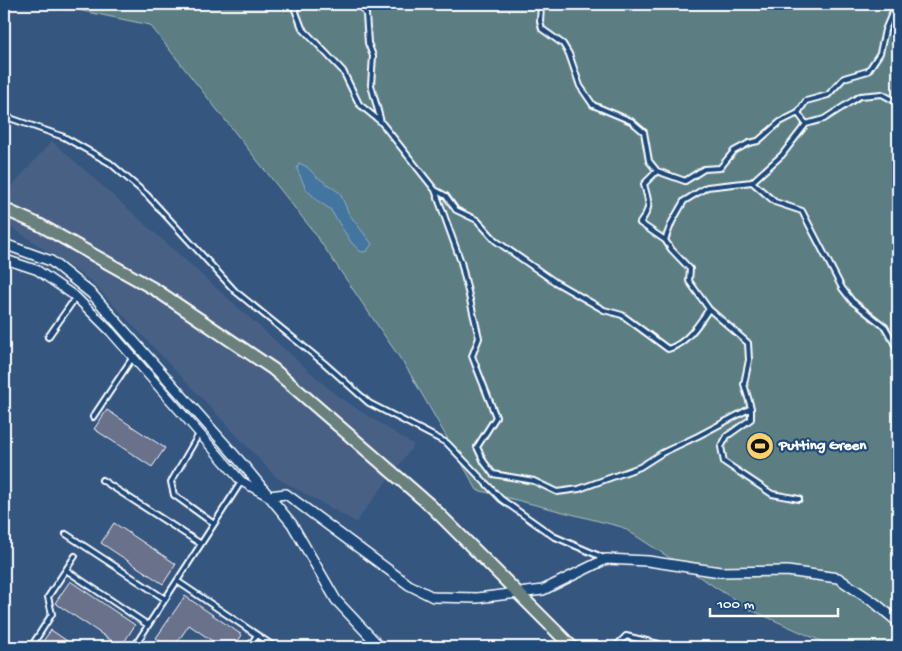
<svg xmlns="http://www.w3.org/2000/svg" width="902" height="651" font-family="'Gochi Hand',sans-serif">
<rect width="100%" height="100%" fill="#35567f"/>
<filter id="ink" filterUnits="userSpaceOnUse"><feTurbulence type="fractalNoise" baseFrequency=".02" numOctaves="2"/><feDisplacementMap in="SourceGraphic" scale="10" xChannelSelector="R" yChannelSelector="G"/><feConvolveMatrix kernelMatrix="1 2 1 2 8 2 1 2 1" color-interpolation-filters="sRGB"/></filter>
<g filter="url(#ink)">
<path fill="#496185" d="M 52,141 L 337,396 L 414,445 L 356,522 L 277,478 L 91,281 L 4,222 L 4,195 Z"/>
<path fill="#5b7e83" stroke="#adbec1" d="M 49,4 L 898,4 L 898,647 L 834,647 L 749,609 L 622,527 L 477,490 L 408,370 L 313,231 L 150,25 Z"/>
<path fill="#4374a0" stroke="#8eacc6" d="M 299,163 L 307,167 L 317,177 L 340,193 L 349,214 L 372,244 L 367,251 L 361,252 L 351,242 L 330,209 L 318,201 L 306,189 L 297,169 Z"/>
<path fill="#69718b" stroke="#fff" d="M 107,410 L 165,448 L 152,467 L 94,429 Z
M 114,523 L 176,564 L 163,584 L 101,543 Z
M 70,581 L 135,625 L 121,647 L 55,603 Z
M 185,596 L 242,635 L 234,647 L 221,647 L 189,625 L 174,647 L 169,647 L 156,638 Z
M 51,630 L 76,647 L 39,647 Z"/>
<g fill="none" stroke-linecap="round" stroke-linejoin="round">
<g stroke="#fff" stroke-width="8">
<path id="service" d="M 293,4 L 302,28 L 343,71 L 359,104 L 381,122 L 435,190 L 461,262 L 479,338 L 472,356 L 496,417 L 477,447 L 484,462 L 493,474 L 534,481 L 557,492 L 579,489 L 640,467 L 662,453 L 698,436 L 751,408 L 744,384 L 749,360 L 748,343 L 709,309 L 689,281 L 690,269 L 671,249 L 665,240 L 672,222 L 684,201 L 707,187 L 752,182 L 782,155 L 806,124 L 824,119 L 860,96 L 882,94 L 898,103
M 359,4 L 366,14 L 368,43 L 373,56 L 371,85 L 381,122
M 538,4 L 541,6 L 540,21 L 542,29 L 563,44 L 569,54 L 580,86 L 593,105 L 631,121 L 644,132 L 649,161 L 657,171 L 685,181 L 704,169 L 720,168 L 734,151 L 749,143 L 758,141 L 780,122 L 798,113 L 806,101 L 828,95 L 844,78 L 868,71 L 880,53 L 885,30 L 896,4
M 798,113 L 806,124
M 4,116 L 64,137 L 110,163 L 147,195 L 235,291 L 324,363 L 369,403 L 447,443 L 501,499 L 553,536 L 604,558
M 657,171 L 644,184 C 648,202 653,205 640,223 L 665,240
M 752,182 L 775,202 L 802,211 L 842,288 L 852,301 L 885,327 L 898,350
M 435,190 L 446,196 L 456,210 L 477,220 L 496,241 L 555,282 L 604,310 L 622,315 L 668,349 C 686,344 699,324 709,309
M 48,337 L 76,297
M 751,408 L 751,419 L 727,436 L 721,447 L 724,462 L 772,494 L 799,499
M 93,417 L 133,357
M 102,480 L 201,544
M 214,524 L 241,482
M 66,534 L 165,599
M 66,570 L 148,625
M 177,581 L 275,647
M 31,647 L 52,614 L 48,597 L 75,556
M 134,647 L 214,524 L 174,495 L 171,482 L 199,434
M 249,647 L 257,635
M 615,647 L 626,636 L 659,644"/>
</g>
<g stroke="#fff" stroke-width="11">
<path id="minor" d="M 4,259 L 37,270 L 76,297 L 110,331 L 241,481 L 268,496"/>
</g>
<g stroke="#fff" stroke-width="12">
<path id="tertiary" d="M 4,244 L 51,261 L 92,294 L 245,467 L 292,524 L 336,600 L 380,647
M 269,496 L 286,494 L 409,585 L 433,597 L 477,598 L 543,590 L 606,559 L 648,561 L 720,572 L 787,571 L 838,578 L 875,603 L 898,622"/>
</g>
<g stroke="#fff" stroke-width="15">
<path id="primary" d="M 4,209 L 40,225 L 156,290 L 273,369 L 431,506 L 572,647"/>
</g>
<use href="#service" stroke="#1f4a7a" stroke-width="4"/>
<use href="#minor" stroke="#1f4a7a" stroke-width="8"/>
<use href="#tertiary" stroke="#1f4a7a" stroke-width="9"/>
<use href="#primary" stroke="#6a807c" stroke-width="11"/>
</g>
</g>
<defs>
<g id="stadium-disc" transform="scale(1.4375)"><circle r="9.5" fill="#ffd166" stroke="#1f4a7a"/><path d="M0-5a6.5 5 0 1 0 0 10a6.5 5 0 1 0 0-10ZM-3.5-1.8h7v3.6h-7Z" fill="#111"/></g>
</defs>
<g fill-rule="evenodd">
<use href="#stadium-disc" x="760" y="446"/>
</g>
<g text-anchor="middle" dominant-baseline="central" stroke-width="4.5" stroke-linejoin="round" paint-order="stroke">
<g font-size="15" font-weight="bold" fill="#fff" stroke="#1f4a7a" text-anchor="start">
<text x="779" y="446">Putting Green</text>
</g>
</g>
<rect width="902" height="651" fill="none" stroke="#1f4a7a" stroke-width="20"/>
<rect x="10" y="10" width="882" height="631" fill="none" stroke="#fff" stroke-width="2" filter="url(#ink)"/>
<path d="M710 608v8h128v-8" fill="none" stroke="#ffffff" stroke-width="2.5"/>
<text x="717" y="608" font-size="15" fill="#ffffff" stroke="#1f4a7a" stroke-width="4" paint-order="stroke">100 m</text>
</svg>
